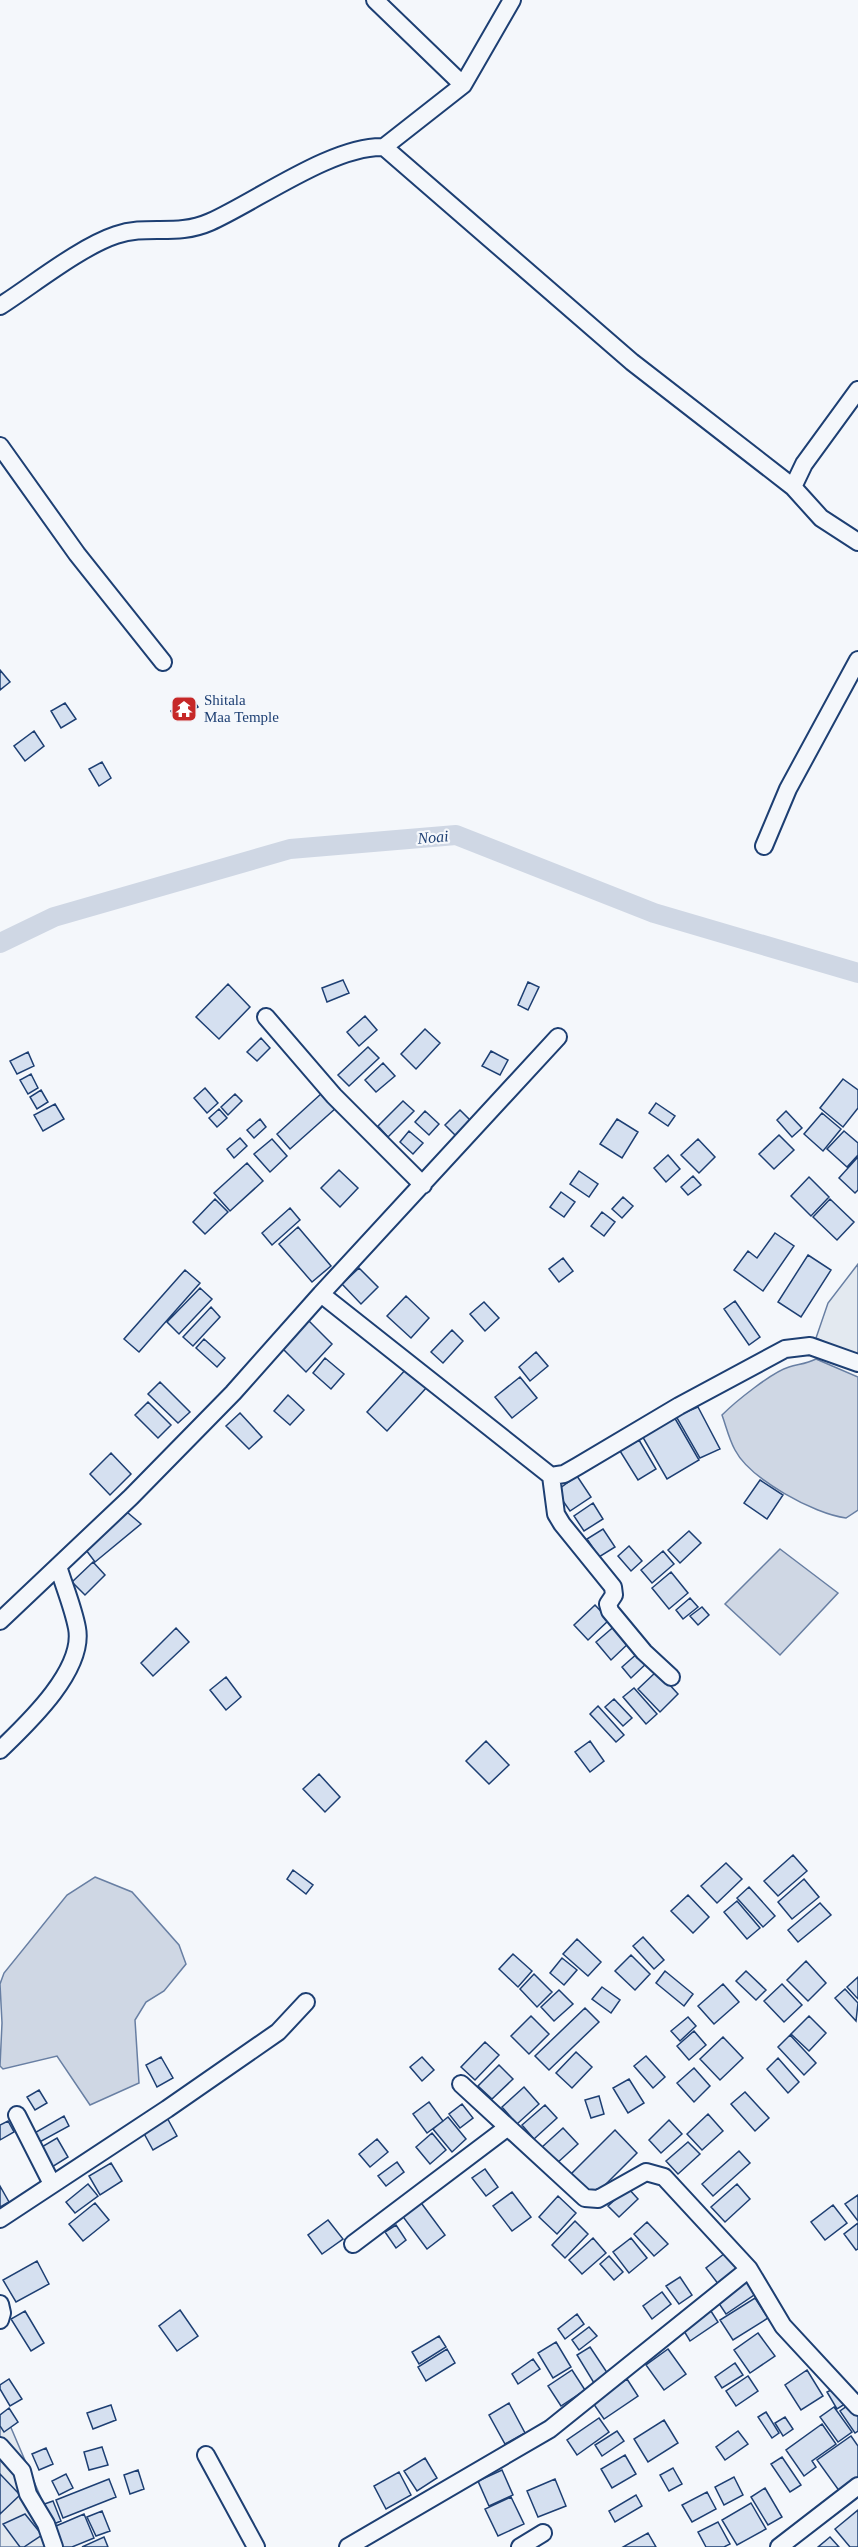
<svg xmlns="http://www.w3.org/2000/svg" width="858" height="2547" font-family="Georgia,serif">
<rect width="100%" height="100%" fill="#f4f7fb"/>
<path fill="#e3e9f0" stroke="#687fa3" stroke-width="1.5" d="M 858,1264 L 858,1358 L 816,1338 L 828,1303 Z
M 6,2416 L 62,2547 L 0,2547 L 0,2425 Z"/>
<path fill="#cfd7e4" stroke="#687fa3" stroke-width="1.5" d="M 816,1359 L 858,1377 L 858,1510 L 846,1518 C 814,1514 750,1479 735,1450 C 729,1439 726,1426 722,1415 C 735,1402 772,1372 789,1367 C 799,1364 806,1364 816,1359 Z
M 780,1549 L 838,1593 L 780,1655 L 725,1604 Z
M 95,1877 L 132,1892 L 179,1945 L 186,1964 L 164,1991 L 146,2002 L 135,2020 L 139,2083 L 90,2105 L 57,2056 L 3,2069 L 0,2066 L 2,2023 L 0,1984 L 4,1973 L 67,1895 Z"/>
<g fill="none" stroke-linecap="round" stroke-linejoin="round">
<path stroke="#cfd7e4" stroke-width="20" d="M 0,943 L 54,917 L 290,849 L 456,835 L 654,913 L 858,973"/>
</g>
<path fill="#d5e0f0" stroke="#1d3f73" stroke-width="1.5" d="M 0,670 L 10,682 L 0,690 Z
M 192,698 L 198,707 L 176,720 L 171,711 Z
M 65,703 L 76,719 L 61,728 L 51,711 Z
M 34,731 L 44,746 L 25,761 L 14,746 Z
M 102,762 L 111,778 L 99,786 L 89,769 Z
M 343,980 L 349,993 L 327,1002 L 322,988 Z
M 528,982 L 539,987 L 528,1010 L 518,1005 Z
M 228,984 L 250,1007 L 219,1039 L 196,1017 Z
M 365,1016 L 377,1030 L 359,1046 L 347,1032 Z
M 425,1029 L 440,1043 L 416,1069 L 401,1054 Z
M 261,1038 L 270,1048 L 257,1061 L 247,1052 Z
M 368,1047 L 379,1058 L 349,1086 L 338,1075 Z
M 491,1051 L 508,1060 L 500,1075 L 482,1066 Z
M 28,1052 L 34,1066 L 17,1074 L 10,1061 Z
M 383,1063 L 395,1076 L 376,1092 L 365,1080 Z
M 31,1074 L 38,1088 L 28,1094 L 20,1080 Z
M 843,1079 L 858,1090 L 858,1108 L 843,1127 L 820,1108 Z
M 205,1088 L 218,1103 L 207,1113 L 194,1098 Z
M 41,1090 L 48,1102 L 37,1109 L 30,1097 Z
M 322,1093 L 336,1108 L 290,1149 L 277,1134 Z
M 235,1094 L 242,1101 L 228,1115 L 221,1107 Z
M 403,1101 L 414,1111 L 388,1137 L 378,1126 Z
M 656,1103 L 675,1116 L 668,1126 L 649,1113 Z
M 55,1104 L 64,1119 L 43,1131 L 34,1115 Z
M 219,1109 L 227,1118 L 217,1127 L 209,1118 Z
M 460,1110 L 474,1124 L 459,1139 L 445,1125 Z
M 425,1111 L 439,1124 L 429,1135 L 415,1122 Z
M 786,1111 L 802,1128 L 792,1137 L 777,1120 Z
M 822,1113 L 841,1129 L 823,1151 L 804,1134 Z
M 260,1119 L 266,1127 L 254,1138 L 247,1130 Z
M 617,1119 L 638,1132 L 622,1158 L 600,1144 Z
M 409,1131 L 423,1143 L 413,1154 L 400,1142 Z
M 844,1131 L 858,1143 L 858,1155 L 847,1167 L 827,1149 Z
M 779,1135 L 794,1150 L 774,1169 L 759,1154 Z
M 240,1138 L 247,1146 L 234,1158 L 227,1149 Z
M 272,1139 L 287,1156 L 270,1172 L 254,1154 Z
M 698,1139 L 715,1157 L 699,1173 L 681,1155 Z
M 668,1155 L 680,1169 L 666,1182 L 654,1168 Z
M 858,1157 L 858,1190 L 855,1193 L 839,1178 Z
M 247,1163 L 263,1181 L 230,1211 L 214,1193 Z
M 339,1170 L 358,1188 L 340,1207 L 321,1188 Z
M 579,1171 L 598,1184 L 589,1197 L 570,1184 Z
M 693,1176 L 701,1185 L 688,1195 L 681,1187 Z
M 809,1177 L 829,1197 L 811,1216 L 791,1196 Z
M 561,1192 L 575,1202 L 564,1217 L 550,1207 Z
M 623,1197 L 633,1206 L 622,1218 L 612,1209 Z
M 215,1199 L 228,1212 L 205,1234 L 193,1222 Z
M 830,1199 L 854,1222 L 837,1240 L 813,1217 Z
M 290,1208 L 300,1220 L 272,1245 L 262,1233 Z
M 602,1212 L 615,1222 L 604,1236 L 591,1226 Z
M 298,1227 L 331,1266 L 312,1282 L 279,1244 Z
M 775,1233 L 794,1246 L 763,1291 L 734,1270 L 748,1251 L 757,1258 Z
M 808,1255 L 831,1270 L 801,1317 L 778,1302 Z
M 563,1258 L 573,1271 L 559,1282 L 549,1269 Z
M 359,1268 L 378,1287 L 361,1304 L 342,1284 Z
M 185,1270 L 200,1283 L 139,1352 L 124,1339 Z
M 200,1288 L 212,1299 L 179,1334 L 167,1322 Z
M 406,1296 L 429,1318 L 411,1338 L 387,1316 Z
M 735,1301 L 760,1337 L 749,1345 L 724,1309 Z
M 484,1302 L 499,1318 L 485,1331 L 470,1314 Z
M 211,1307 L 220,1317 L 193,1346 L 183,1337 Z
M 308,1320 L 332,1344 L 306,1372 L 281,1347 Z
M 452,1330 L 463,1341 L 443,1363 L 431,1352 Z
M 204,1339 L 225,1358 L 217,1367 L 196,1348 Z
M 536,1352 L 548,1366 L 530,1381 L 519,1367 Z
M 325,1358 L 344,1374 L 331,1389 L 313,1373 Z
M 407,1368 L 427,1387 L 387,1431 L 367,1412 Z
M 520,1377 L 537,1398 L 512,1418 L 495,1397 Z
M 160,1382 L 190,1412 L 178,1423 L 148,1394 Z
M 288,1395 L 304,1410 L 290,1425 L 274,1411 Z
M 148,1402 L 171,1425 L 158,1438 L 135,1415 Z
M 698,1407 L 720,1449 L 700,1458 L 676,1416 Z
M 240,1413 L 262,1437 L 249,1449 L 226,1426 Z
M 673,1415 L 699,1460 L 667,1479 L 641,1434 Z
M 639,1440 L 656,1469 L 638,1480 L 620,1451 Z
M 111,1453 L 131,1474 L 110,1495 L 90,1474 Z
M 577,1476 L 591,1497 L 570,1511 L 556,1491 Z
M 760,1480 L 783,1495 L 767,1519 L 744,1503 Z
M 593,1503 L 603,1519 L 584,1531 L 574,1516 Z
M 121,1507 L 141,1524 L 95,1562 L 83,1546 Z
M 603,1529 L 615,1547 L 599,1557 L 587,1539 Z
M 689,1531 L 701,1543 L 680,1563 L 668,1550 Z
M 629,1546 L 642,1561 L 631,1571 L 618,1556 Z
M 663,1551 L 674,1564 L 652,1583 L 641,1570 Z
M 93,1562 L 105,1575 L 85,1595 L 72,1582 Z
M 671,1572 L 688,1593 L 669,1609 L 652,1588 Z
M 690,1598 L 698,1607 L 683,1619 L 676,1610 Z
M 595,1605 L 609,1620 L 588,1640 L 574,1625 Z
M 702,1607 L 709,1615 L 698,1625 L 690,1616 Z
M 617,1624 L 631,1641 L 611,1660 L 596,1642 Z
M 176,1628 L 189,1642 L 153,1676 L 141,1663 Z
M 639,1652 L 648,1662 L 631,1678 L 622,1667 Z
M 657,1671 L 678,1694 L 660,1712 L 638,1689 Z
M 226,1677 L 241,1697 L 226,1710 L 210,1690 Z
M 634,1688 L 657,1714 L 646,1724 L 623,1697 Z
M 614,1699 L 632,1718 L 623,1726 L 605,1707 Z
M 598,1706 L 624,1735 L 616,1742 L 590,1714 Z
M 486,1741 L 509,1765 L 489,1784 L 466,1761 Z
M 590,1741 L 604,1761 L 590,1772 L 575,1752 Z
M 319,1774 L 340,1797 L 325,1812 L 303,1789 Z
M 793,1855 L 807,1871 L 778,1896 L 764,1881 Z
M 726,1863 L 742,1879 L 717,1903 L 701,1886 Z
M 293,1870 L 313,1885 L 306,1894 L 287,1879 Z
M 804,1879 L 819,1897 L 792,1919 L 778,1902 Z
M 749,1887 L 775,1916 L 763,1927 L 737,1898 Z
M 688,1895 L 709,1917 L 693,1933 L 671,1911 Z
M 737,1901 L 760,1928 L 747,1939 L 724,1912 Z
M 820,1903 L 831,1915 L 798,1942 L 788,1930 Z
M 643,1937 L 664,1960 L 654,1969 L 633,1946 Z
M 577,1939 L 601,1962 L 588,1976 L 563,1954 Z
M 513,1954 L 532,1971 L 518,1987 L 499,1969 Z
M 631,1955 L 650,1974 L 635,1990 L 615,1971 Z
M 562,1958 L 577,1970 L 564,1985 L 550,1973 Z
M 806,1961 L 826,1983 L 808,2001 L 787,1980 Z
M 665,1971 L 693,1994 L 684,2006 L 656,1983 Z
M 746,1971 L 766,1990 L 756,2000 L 736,1981 Z
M 534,1974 L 552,1992 L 537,2007 L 520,1989 Z
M 858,1977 L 858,1999 L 847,1987 Z
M 723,1984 L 739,2002 L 714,2024 L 698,2006 Z
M 782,1984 L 802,2005 L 784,2022 L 764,2001 Z
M 602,1987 L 620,2000 L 611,2013 L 592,1999 Z
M 845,1989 L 858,2003 L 856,2021 L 835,1998 Z
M 559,1990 L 573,2004 L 554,2021 L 541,2007 Z
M 585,2008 L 599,2022 L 549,2070 L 535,2056 Z
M 531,2016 L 549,2034 L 529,2054 L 511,2036 Z
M 809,2016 L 826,2033 L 809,2051 L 791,2034 Z
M 688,2017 L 696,2026 L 680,2041 L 671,2031 Z
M 694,2031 L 706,2045 L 689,2060 L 677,2046 Z
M 790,2035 L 816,2063 L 804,2075 L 778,2047 Z
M 723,2037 L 743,2058 L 720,2080 L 700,2059 Z
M 485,2042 L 499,2055 L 475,2080 L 461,2067 Z
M 576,2052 L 592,2067 L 572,2088 L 556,2073 Z
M 646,2056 L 665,2077 L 653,2088 L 634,2066 Z
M 161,2057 L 173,2078 L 157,2087 L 146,2065 Z
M 422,2057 L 434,2070 L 422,2081 L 410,2067 Z
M 778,2058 L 799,2082 L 788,2093 L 767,2069 Z
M 499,2065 L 513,2079 L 492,2099 L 478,2086 Z
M 694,2068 L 710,2086 L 694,2102 L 677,2083 Z
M 629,2079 L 644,2103 L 628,2113 L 613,2088 Z
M 524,2087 L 539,2104 L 517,2124 L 502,2107 Z
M 39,2090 L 47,2103 L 35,2110 L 27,2097 Z
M 745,2092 L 769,2118 L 755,2131 L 731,2104 Z
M 599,2096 L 604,2114 L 591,2118 L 585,2100 Z
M 429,2102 L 443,2121 L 427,2133 L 413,2114 Z
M 462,2104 L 473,2118 L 460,2128 L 449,2114 Z
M 545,2105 L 557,2118 L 534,2139 L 522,2125 Z
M 165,2114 L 177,2136 L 153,2150 L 141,2128 Z
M 708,2114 L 723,2131 L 702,2150 L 687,2134 Z
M 64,2116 L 69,2126 L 36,2144 L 31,2135 Z
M 448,2117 L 466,2139 L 452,2152 L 433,2129 Z
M 669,2120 L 682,2134 L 661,2153 L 649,2140 Z
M 8,2121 L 14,2132 L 0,2140 L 0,2125 Z
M 563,2128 L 578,2144 L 556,2164 L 541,2148 Z
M 615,2130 L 637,2153 L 594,2196 L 571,2174 Z
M 432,2133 L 446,2150 L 430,2164 L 416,2147 Z
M 57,2138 L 68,2157 L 52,2167 L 40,2148 Z
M 377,2139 L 388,2152 L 370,2167 L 359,2154 Z
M 688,2142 L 700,2154 L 678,2174 L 666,2161 Z
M 739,2151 L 750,2163 L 713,2196 L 702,2184 Z
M 397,2162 L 404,2172 L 386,2186 L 378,2176 Z
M 111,2163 L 122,2181 L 100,2195 L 89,2176 Z
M 485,2169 L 498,2187 L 486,2196 L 472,2178 Z
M 88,2184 L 98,2196 L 75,2213 L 66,2202 Z
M 737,2184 L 750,2199 L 725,2222 L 711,2207 Z
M 0,2186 L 9,2202 L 0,2207 Z
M 628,2188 L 638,2199 L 619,2217 L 608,2206 Z
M 512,2192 L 531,2217 L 512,2231 L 493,2206 Z
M 858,2195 L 858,2221 L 845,2204 Z
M 558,2196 L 576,2213 L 557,2234 L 539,2217 Z
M 419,2200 L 445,2235 L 427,2249 L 401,2214 Z
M 95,2203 L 109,2220 L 83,2241 L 69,2224 Z
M 833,2205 L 847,2223 L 825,2240 L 811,2222 Z
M 328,2220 L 343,2239 L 322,2254 L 308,2235 Z
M 575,2221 L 588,2234 L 565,2258 L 552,2245 Z
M 647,2222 L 668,2244 L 654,2256 L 634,2234 Z
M 858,2223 L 858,2249 L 856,2250 L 844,2234 Z
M 396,2225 L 406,2240 L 396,2248 L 385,2232 Z
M 593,2238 L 606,2253 L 582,2274 L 569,2260 Z
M 631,2238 L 647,2258 L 629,2273 L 613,2252 Z
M 729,2250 L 742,2268 L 719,2285 L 706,2268 Z
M 609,2256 L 623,2272 L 614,2280 L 600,2264 Z
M 37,2261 L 49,2284 L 16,2302 L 3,2280 Z
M 680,2277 L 692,2295 L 679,2304 L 666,2286 Z
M 746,2278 L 757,2293 L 726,2314 L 716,2299 Z
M 662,2292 L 671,2304 L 652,2319 L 643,2306 Z
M 755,2298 L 768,2318 L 733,2340 L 720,2320 Z
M 709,2308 L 718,2322 L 690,2341 L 681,2326 Z
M 180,2310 L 198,2336 L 177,2351 L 159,2326 Z
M 25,2311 L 44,2343 L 31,2351 L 11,2319 Z
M 577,2314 L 584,2324 L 565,2339 L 558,2329 Z
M 589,2327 L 597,2336 L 579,2350 L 572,2340 Z
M 758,2333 L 775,2356 L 750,2373 L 734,2350 Z
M 439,2336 L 446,2347 L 419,2364 L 412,2352 Z
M 556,2342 L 571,2367 L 553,2378 L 538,2353 Z
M 590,2347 L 608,2374 L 594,2383 L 577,2355 Z
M 447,2349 L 455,2363 L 426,2381 L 418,2367 Z
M 668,2349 L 686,2374 L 664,2390 L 646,2365 Z
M 533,2359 L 540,2369 L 518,2384 L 512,2374 Z
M 735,2363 L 743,2375 L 722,2388 L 715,2377 Z
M 572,2370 L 585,2390 L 561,2406 L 548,2386 Z
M 807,2370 L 823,2396 L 801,2410 L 785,2385 Z
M 748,2376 L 758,2391 L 736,2406 L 726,2391 Z
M 9,2379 L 22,2399 L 10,2406 L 0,2389 L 0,2385 Z
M 627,2379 L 638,2396 L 604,2419 L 593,2403 Z
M 835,2388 L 848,2402 L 837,2409 L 827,2392 Z
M 509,2403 L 525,2433 L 505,2444 L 489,2415 Z
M 850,2404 L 858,2412 L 858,2431 L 855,2433 L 840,2411 Z
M 111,2405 L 116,2420 L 93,2429 L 87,2413 Z
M 834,2407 L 852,2432 L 838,2442 L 820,2417 Z
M 9,2408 L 18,2422 L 4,2432 L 0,2426 L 0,2415 Z
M 766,2412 L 779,2433 L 772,2438 L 758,2417 Z
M 785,2417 L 793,2429 L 783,2436 L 775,2423 Z
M 599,2418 L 609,2432 L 577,2455 L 567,2440 Z
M 664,2420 L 678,2443 L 648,2462 L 634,2439 Z
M 822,2424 L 836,2444 L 812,2461 L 816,2467 L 804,2476 L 786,2450 Z
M 617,2431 L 624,2441 L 602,2456 L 595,2445 Z
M 738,2431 L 748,2444 L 725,2460 L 716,2447 Z
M 851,2436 L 858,2446 L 858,2479 L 840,2492 L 817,2460 Z
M 102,2447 L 108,2465 L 89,2470 L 84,2452 Z
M 46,2448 L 53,2464 L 39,2470 L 32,2454 Z
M 625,2455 L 636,2474 L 612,2488 L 601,2469 Z
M 782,2457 L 801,2485 L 790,2492 L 771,2464 Z
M 425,2458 L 437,2478 L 417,2491 L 404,2471 Z
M 673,2468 L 682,2484 L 669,2491 L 660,2475 Z
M 138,2470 L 144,2489 L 130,2494 L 124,2475 Z
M 502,2470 L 513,2495 L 489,2506 L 478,2481 Z
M 399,2472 L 411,2495 L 386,2509 L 374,2486 Z
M 0,2474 L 20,2495 L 0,2514 Z
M 66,2474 L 73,2488 L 59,2495 L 52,2481 Z
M 734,2477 L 743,2495 L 724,2505 L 715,2487 Z
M 109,2479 L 116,2497 L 63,2518 L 56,2500 Z
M 555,2479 L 566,2506 L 538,2517 L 527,2491 Z
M 765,2488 L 782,2517 L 768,2525 L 751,2497 Z
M 707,2492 L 716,2509 L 692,2522 L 682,2505 Z
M 636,2495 L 642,2506 L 615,2522 L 609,2511 Z
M 511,2497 L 524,2524 L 498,2536 L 485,2509 Z
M 53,2501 L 61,2521 L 44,2528 L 36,2507 Z
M 751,2503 L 766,2529 L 737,2545 L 722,2520 Z
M 858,2510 L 858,2547 L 850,2547 L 835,2529 Z
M 102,2511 L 110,2531 L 96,2536 L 87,2517 Z
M 25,2514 L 42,2535 L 24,2547 L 20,2547 L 3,2524 Z
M 84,2514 L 94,2538 L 72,2547 L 56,2547 L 49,2529 Z
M 718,2522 L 730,2544 L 724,2547 L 706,2547 L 698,2532 Z
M 648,2533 L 656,2547 L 623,2547 Z
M 104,2537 L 108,2547 L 82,2547 Z
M 830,2537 L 839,2547 L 818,2547 Z"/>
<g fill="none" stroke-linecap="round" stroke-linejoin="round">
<g stroke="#1d3f73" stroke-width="20">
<path id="street" d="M 375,0 L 463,85
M 384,147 L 463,85 L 512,0
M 0,306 C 33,285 80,247 116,235 C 148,224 176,237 210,222 C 257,201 333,145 384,147 L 632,362 L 793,487
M 858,390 L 804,464 L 793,487 L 821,518 L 858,542
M 0,446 L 77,554 L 163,662
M 764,846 L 788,789 L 858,660
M 266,1017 L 334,1096 L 423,1185
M 321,1294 L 558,1037
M 551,1476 L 556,1514 L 562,1524 L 613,1587 L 614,1595 L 608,1604 L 610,1611 L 644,1652 L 671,1677
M 0,1621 L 131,1497 L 233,1393 L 321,1294 L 551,1476 L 564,1474 L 578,1466 L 679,1406 L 785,1349 L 810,1346 L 858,1363
M 0,1750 C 27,1724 85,1670 77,1628 C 73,1607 64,1586 58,1566
M 461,2084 L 585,2198 L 598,2199 L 646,2172 L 664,2177 L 749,2269 L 783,2326 L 858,2407
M 17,2115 L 52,2184
M 0,2219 L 167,2109 L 278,2032 L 306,2002
M 353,2244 L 508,2127
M 0,2304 L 2,2313 L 0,2320
M 0,2446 L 22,2471 L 28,2494 L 46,2524 L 54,2547
M 206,2455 L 256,2547
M 348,2547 L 550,2429 L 749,2269
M 520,2547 L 543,2533
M 779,2547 L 858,2486"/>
</g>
<use href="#street" stroke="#f4f7fb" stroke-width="16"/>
</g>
<defs>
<g id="temple-square" transform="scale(1.35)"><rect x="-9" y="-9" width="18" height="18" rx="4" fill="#c62828" stroke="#f4f7fb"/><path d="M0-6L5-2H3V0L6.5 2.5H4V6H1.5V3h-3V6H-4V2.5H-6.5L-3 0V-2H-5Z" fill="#fff"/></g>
</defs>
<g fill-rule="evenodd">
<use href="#temple-square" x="184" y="709"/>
</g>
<g text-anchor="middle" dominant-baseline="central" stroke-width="4.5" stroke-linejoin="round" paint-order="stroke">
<g font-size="15" fill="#1d3f73" stroke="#f4f7fb" text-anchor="start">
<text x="204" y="700">Shitala<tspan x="204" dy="17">Maa Temple</tspan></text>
</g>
<g font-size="16" font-style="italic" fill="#1d3f73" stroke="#f4f7fb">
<text transform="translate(433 837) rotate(-5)">Noai</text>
</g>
</g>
</svg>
